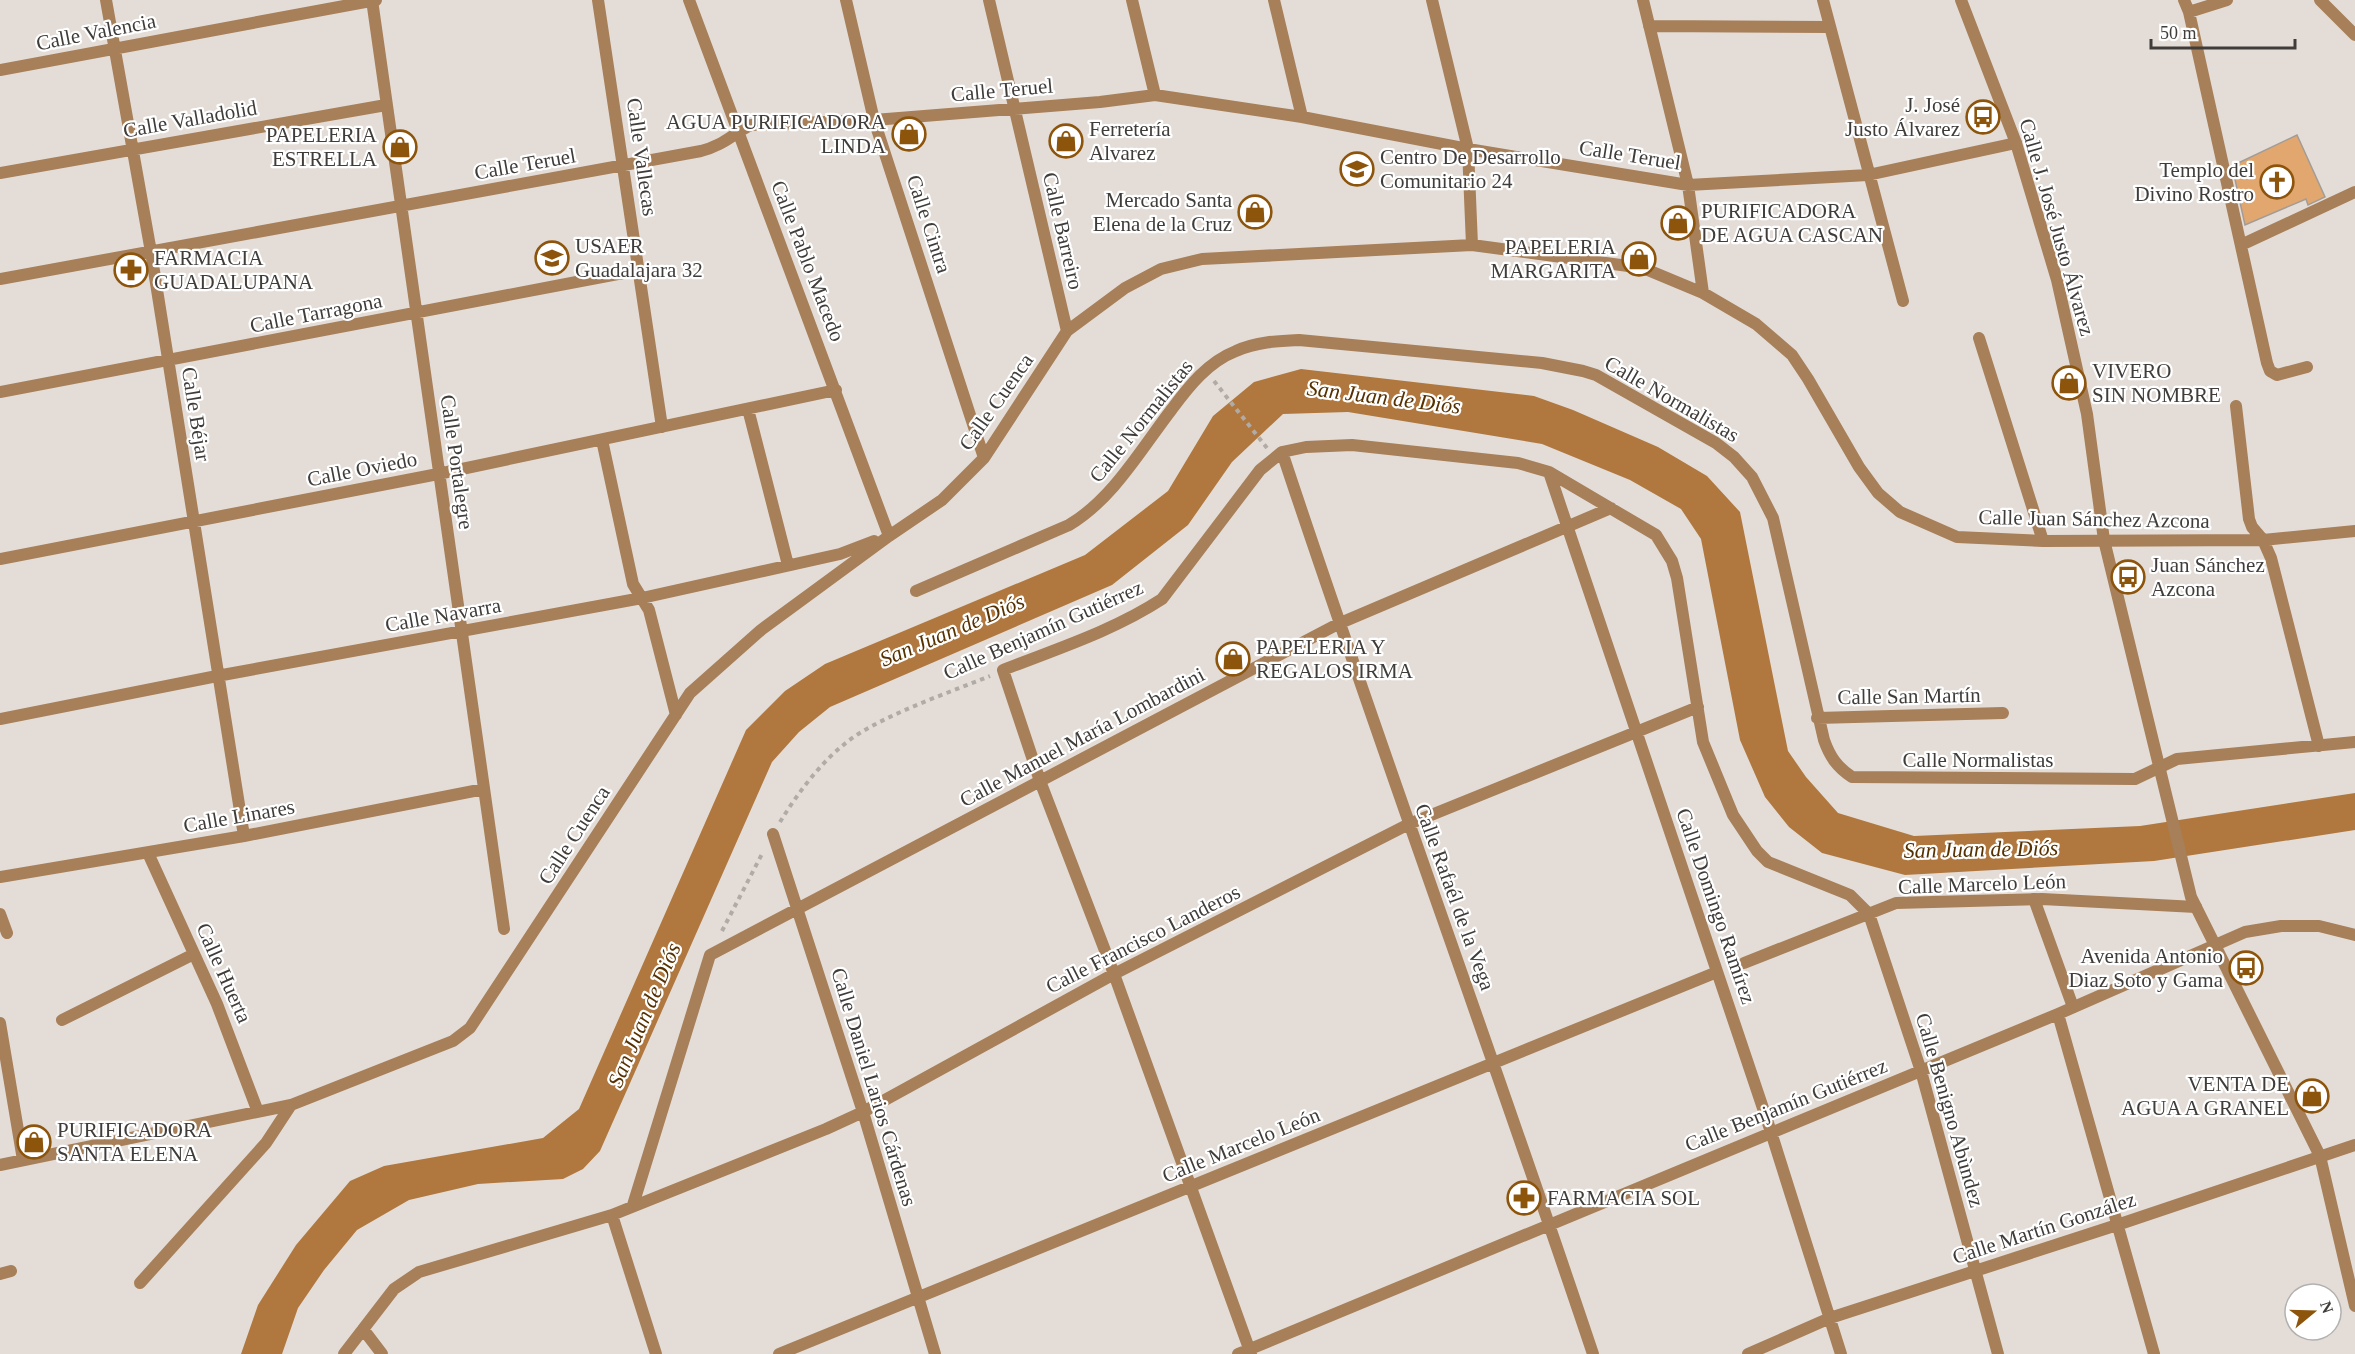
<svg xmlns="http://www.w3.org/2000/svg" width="2355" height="1354" font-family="Georgia,serif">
<rect width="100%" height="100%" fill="#e4ddd7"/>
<path fill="#b0783f" d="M 1301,369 L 1534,396 L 1573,410 L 1658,447 L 1707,476 L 1740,512 L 1788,751 L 1806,777 L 1838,813 L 1914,836 L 2140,826 L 2355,793 L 2355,830 L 2154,861 L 1905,875 L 1822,853 L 1789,827 L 1765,797 L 1740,740 L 1701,539 L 1681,509 L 1630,480 L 1542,444 L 1348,412 L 1283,414 L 1232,462 L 1188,525 L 1112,585 L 830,707 L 799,732 L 772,762 L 600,1151 L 583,1169 L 563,1179 L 478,1184 L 409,1200 L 357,1230 L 324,1270 L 298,1308 L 282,1354 L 241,1354 L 258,1305 L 296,1245 L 350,1181 L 384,1166 L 543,1138 L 579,1109 L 746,730 L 785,691 L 825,664 L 1085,555 L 1168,491 L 1213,416 L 1254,382 Z"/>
<path fill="#e1a76e" stroke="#a39c96" stroke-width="1.5" d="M 2297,135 L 2325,197 L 2308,205 L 2306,199 L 2245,225 L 2232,166 Z"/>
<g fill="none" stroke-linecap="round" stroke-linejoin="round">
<path stroke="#b1aba6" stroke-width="4" stroke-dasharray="4.5 4.5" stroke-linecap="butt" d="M 1214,381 L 1267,448
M 780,822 C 801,788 828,752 863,731 C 903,708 948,693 990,676
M 722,931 L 763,852"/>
<path stroke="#a77f59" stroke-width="12" d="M 2034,899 L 2073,1007"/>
<path stroke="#a77f59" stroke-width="12" d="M 106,0 L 151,252 L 244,836
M 372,0 L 504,929
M 598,0 L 662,427
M 689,0 L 889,536
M 846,0 L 874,120 L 984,458
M 989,0 L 1067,331
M 1132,0 L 1155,95
M 1274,0 L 1302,117
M 1432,0 L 1468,149 L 1472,245
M 1643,0 L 1688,185 L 1703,293
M 1823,0 L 1903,301
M 2184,0 L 2189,12 L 2267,363 L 2270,371 L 2277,375 L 2307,367
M 2320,0 L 2355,35
M 2189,12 L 2227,0
M 1649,26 L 1830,27
M 0,70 L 376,0
M 0,173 L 386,105
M 2241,245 L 2355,192
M 0,279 L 701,151 C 724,145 731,135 751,125 L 874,120 L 1100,102 L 1155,95 L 1302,117 L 1468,149 L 1688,185 L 1868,175 L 2016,143
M 1979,338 L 2043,541
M 0,392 L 639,270
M 2236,406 L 2249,519 L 2252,527 L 2263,540 L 2271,558 L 2319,746
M 748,409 L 788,565
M 602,440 L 633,584 L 649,610 L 676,715
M 1282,452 C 1382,754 1492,1052 1593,1354
M 1549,472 L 1771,1132 L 1841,1354
M 0,559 L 438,474 L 836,390
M 916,591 L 1069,525 C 1113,499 1141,449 1172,409 C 1189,386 1208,362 1236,351 C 1256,342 1277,341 1299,340 L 1542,363 L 1583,371 L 1596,375 L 1716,443 L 1734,457 L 1752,477 L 1773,518 L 1824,740 C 1830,757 1837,767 1852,777 L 2135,779 L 2177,759 L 2355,742
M 1817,718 L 2003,713
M 0,719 L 217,676 L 642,598 L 840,554 L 874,541
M 773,834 L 863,1112 L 935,1354
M 148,853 L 217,1004 L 258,1112
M 0,877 L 244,836 L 484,789
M 0,914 L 7,933
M 1744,963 L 1896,903 L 2042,899 L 2196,907
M 2058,1014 L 2154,1354
M 62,1020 L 194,954
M 0,1023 L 23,1160
M 0,1165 L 291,1105 L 453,1041 L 470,1028 L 690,693 L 761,630 L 889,536 L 942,500 L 984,458 L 1067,331 L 1125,288 L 1161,269 L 1202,259 L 1472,245 L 1643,268 L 1703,293 L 1756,324 L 1792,355 L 1808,379 L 1859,467 L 1878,493 L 1900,512 L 1957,537 L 2043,541 L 2263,540 L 2355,531
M 633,1205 L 710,955 L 1338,624 L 1611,508
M 612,1215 L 656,1354
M 0,1274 L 11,1271
M 140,1283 L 266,1143 L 291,1105
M 363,1329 L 382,1354
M 344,1354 L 394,1289 L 419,1272 L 612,1215 L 826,1129 L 863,1112 L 1114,974 L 1409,824 L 1698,707
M 779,1354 L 1717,972
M 1238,1354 L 2058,1014 L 2245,932 L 2281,926 L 2319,926 L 2355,935
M 1251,1354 L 1114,974 L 1040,781 L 1003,670 C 1056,649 1113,631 1162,599 L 1260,470 L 1282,452 L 1306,447 L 1352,445 L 1518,463 L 1549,472 L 1656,535 L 1672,561 L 1677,578 L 1703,742 L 1733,815 L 1757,851 L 1768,862 L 1850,895 L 1869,914 L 1921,1071 L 1998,1354
M 1748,1354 L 1830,1318 L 2117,1225 L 2355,1145"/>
<path stroke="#a77f59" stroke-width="12" d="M 1961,0 L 2016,143 L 2057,280 L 2087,414 L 2104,540 L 2191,897 L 2320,1156 L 2355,1306"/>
</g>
<defs>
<g id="bus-ring" transform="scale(1.725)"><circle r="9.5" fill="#fff" stroke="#8d540c" stroke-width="1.5"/><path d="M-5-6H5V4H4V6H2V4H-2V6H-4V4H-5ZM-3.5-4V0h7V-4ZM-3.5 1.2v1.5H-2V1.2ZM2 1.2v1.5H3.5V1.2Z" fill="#8d540c"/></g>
<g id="shop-ring" transform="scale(1.725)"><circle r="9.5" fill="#fff" stroke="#8d540c" stroke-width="1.5"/><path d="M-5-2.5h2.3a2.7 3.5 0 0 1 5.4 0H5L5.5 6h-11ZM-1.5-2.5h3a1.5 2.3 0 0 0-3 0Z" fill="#8d540c"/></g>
<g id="school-ring" transform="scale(1.725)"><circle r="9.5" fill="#fff" stroke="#8d540c" stroke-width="1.5"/><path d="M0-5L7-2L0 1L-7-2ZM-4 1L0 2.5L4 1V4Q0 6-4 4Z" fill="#8d540c"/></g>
<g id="church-ring" transform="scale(1.725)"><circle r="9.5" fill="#fff" stroke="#8d540c" stroke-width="1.5"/><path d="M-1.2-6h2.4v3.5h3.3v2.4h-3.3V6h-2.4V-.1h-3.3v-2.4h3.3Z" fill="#8d540c"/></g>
<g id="pharmacy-ring" transform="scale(1.725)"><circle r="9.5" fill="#fff" stroke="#8d540c" stroke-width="1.5"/><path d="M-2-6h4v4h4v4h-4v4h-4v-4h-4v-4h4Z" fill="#8d540c"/></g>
</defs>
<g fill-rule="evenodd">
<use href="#bus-ring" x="1983" y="117"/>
<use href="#shop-ring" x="909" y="134"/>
<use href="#shop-ring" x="1066" y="141"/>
<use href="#shop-ring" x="400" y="147"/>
<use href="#school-ring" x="1357" y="169"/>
<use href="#church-ring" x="2277" y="182"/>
<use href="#shop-ring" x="1255" y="212"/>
<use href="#shop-ring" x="1678" y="223"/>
<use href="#school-ring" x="552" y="258"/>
<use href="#shop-ring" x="1639" y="259"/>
<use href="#pharmacy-ring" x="131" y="270"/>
<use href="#shop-ring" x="2069" y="383"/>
<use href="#bus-ring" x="2128" y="577"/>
<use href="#shop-ring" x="1233" y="659"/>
<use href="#bus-ring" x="2246" y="968"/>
<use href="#shop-ring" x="2312" y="1096"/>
<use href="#shop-ring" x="34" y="1142"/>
<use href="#pharmacy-ring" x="1524" y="1198"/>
</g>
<g text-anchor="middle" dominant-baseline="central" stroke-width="4.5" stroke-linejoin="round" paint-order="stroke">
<g font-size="21" fill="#3f3c3a" stroke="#fff">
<text transform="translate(96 32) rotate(-11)">Calle Valencia</text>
<text transform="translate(1002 90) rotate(-5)">Calle Teruel</text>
<text transform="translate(190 119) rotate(-10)">Calle Valladolid</text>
<text transform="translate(1630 155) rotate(9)">Calle Teruel</text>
<text transform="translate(642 157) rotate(82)">Calle Vallecas</text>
<text transform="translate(525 164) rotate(-10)">Calle Teruel</text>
<text transform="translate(929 224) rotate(72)">Calle Cintra</text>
<text transform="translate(2057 227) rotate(74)">Calle J. José Justo Álvarez</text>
<text transform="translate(1063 231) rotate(77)">Calle Barreiro</text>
<text transform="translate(808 261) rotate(69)">Calle Pablo Macedo</text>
<text transform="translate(316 313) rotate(-11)">Calle Tarragona</text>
<text transform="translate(1672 399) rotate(30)">Calle Normalistas</text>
<text transform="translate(996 402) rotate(-55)">Calle Cuenca</text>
<text transform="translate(196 414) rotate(81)">Calle Béjar</text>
<text transform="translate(1141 421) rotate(-51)">Calle Normalistas</text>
<text transform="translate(457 462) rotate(82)">Calle Portalegre</text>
<text transform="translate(362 469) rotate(-11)">Calle Oviedo</text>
<text transform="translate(2094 519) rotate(1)">Calle Juan Sánchez Azcona</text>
<text transform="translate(443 615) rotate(-10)">Calle Navarra</text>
<text transform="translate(1043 630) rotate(-24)">Calle Benjamín Gutiérrez</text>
<text transform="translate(1909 696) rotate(-1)">Calle San Martín</text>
<text transform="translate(1082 737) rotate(-28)">Calle Manuel María Lombardini</text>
<text x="1978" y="760">Calle Normalistas</text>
<text transform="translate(239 816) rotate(-10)">Calle Linares</text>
<text transform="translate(574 835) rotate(-57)">Calle Cuenca</text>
<text transform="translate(1982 884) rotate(-2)">Calle Marcelo León</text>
<text transform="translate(1455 897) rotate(70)">Calle Rafaél de la Vega</text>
<text transform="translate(1716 906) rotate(71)">Calle Domingo Ramírez</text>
<text transform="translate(1143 939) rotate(-27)">Calle Francisco Landeros</text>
<text transform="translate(224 973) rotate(66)">Calle Huerta</text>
<text transform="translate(874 1087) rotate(73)">Calle Daniel Larios Cárdenas</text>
<text transform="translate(1786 1105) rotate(-22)">Calle Benjamín Gutiérrez</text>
<text transform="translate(1950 1110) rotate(74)">Calle Benigno Abùndez</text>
<text transform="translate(1241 1145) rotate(-22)">Calle Marcelo León</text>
<text transform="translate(2044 1228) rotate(-18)">Calle Martín González</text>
</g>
<g font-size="21" fill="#3f3c3a" stroke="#fff" text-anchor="start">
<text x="1960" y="105" text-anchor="end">J. José<tspan x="1960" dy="24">Justo Álvarez</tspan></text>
<text x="886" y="122" text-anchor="end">AGUA PURIFICADORA<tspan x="886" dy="24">LINDA</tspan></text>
<text x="1089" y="129">Ferretería<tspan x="1089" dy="24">Alvarez</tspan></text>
<text x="377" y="135" text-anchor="end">PAPELERIA<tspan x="377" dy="24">ESTRELLA</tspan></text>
<text x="1380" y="157">Centro De Desarrollo<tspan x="1380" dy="24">Comunitario 24</tspan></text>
<text x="2254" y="170" text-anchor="end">Templo del<tspan x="2254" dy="24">Divino Rostro</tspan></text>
<text x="1232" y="200" text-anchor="end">Mercado Santa<tspan x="1232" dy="24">Elena de la Cruz</tspan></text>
<text x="1701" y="211">PURIFICADORA<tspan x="1701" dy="24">DE AGUA CASCAN</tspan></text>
<text x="575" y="246">USAER<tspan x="575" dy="24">Guadalajara 32</tspan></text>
<text x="1616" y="247" text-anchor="end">PAPELERIA<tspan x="1616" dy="24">MARGARITA</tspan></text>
<text x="154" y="258">FARMACIA<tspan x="154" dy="24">GUADALUPANA</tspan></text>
<text x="2092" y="371">VIVERO<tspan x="2092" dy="24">SIN NOMBRE</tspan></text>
<text x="2151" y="565">Juan Sánchez<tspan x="2151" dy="24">Azcona</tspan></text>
<text x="1256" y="647">PAPELERIA Y<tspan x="1256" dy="24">REGALOS IRMA</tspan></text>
<text x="2223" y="956" text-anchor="end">Avenida Antonio<tspan x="2223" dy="24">Diaz Soto y Gama</tspan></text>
<text x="2289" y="1084" text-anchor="end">VENTA DE<tspan x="2289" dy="24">AGUA A GRANEL</tspan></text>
<text x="57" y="1130">PURIFICADORA<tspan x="57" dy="24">SANTA ELENA</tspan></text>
<text x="1547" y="1198">FARMACIA SOL</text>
</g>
<g font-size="22" font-style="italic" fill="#563101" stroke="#fff">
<text transform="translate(1384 397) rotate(7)">San Juan de Diós</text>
<text transform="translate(952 630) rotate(-23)">San Juan de Diós</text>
<text transform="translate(1981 849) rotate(-1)">San Juan de Diós</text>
<text transform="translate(644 1015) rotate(-67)">San Juan de Diós</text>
</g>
</g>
<g transform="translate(2313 1312) rotate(71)"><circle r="28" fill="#ffffff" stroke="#b2b1b0" stroke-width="1.5"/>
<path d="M0-4.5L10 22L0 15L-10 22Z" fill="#8d540c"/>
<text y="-9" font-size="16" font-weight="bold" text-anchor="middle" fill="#3f3c3a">N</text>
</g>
<path d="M2151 39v9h144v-9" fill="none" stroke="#3f3c3a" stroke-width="3"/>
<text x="2160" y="39" font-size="18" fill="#3f3c3a" stroke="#ffffff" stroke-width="4.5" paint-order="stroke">50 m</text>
</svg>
